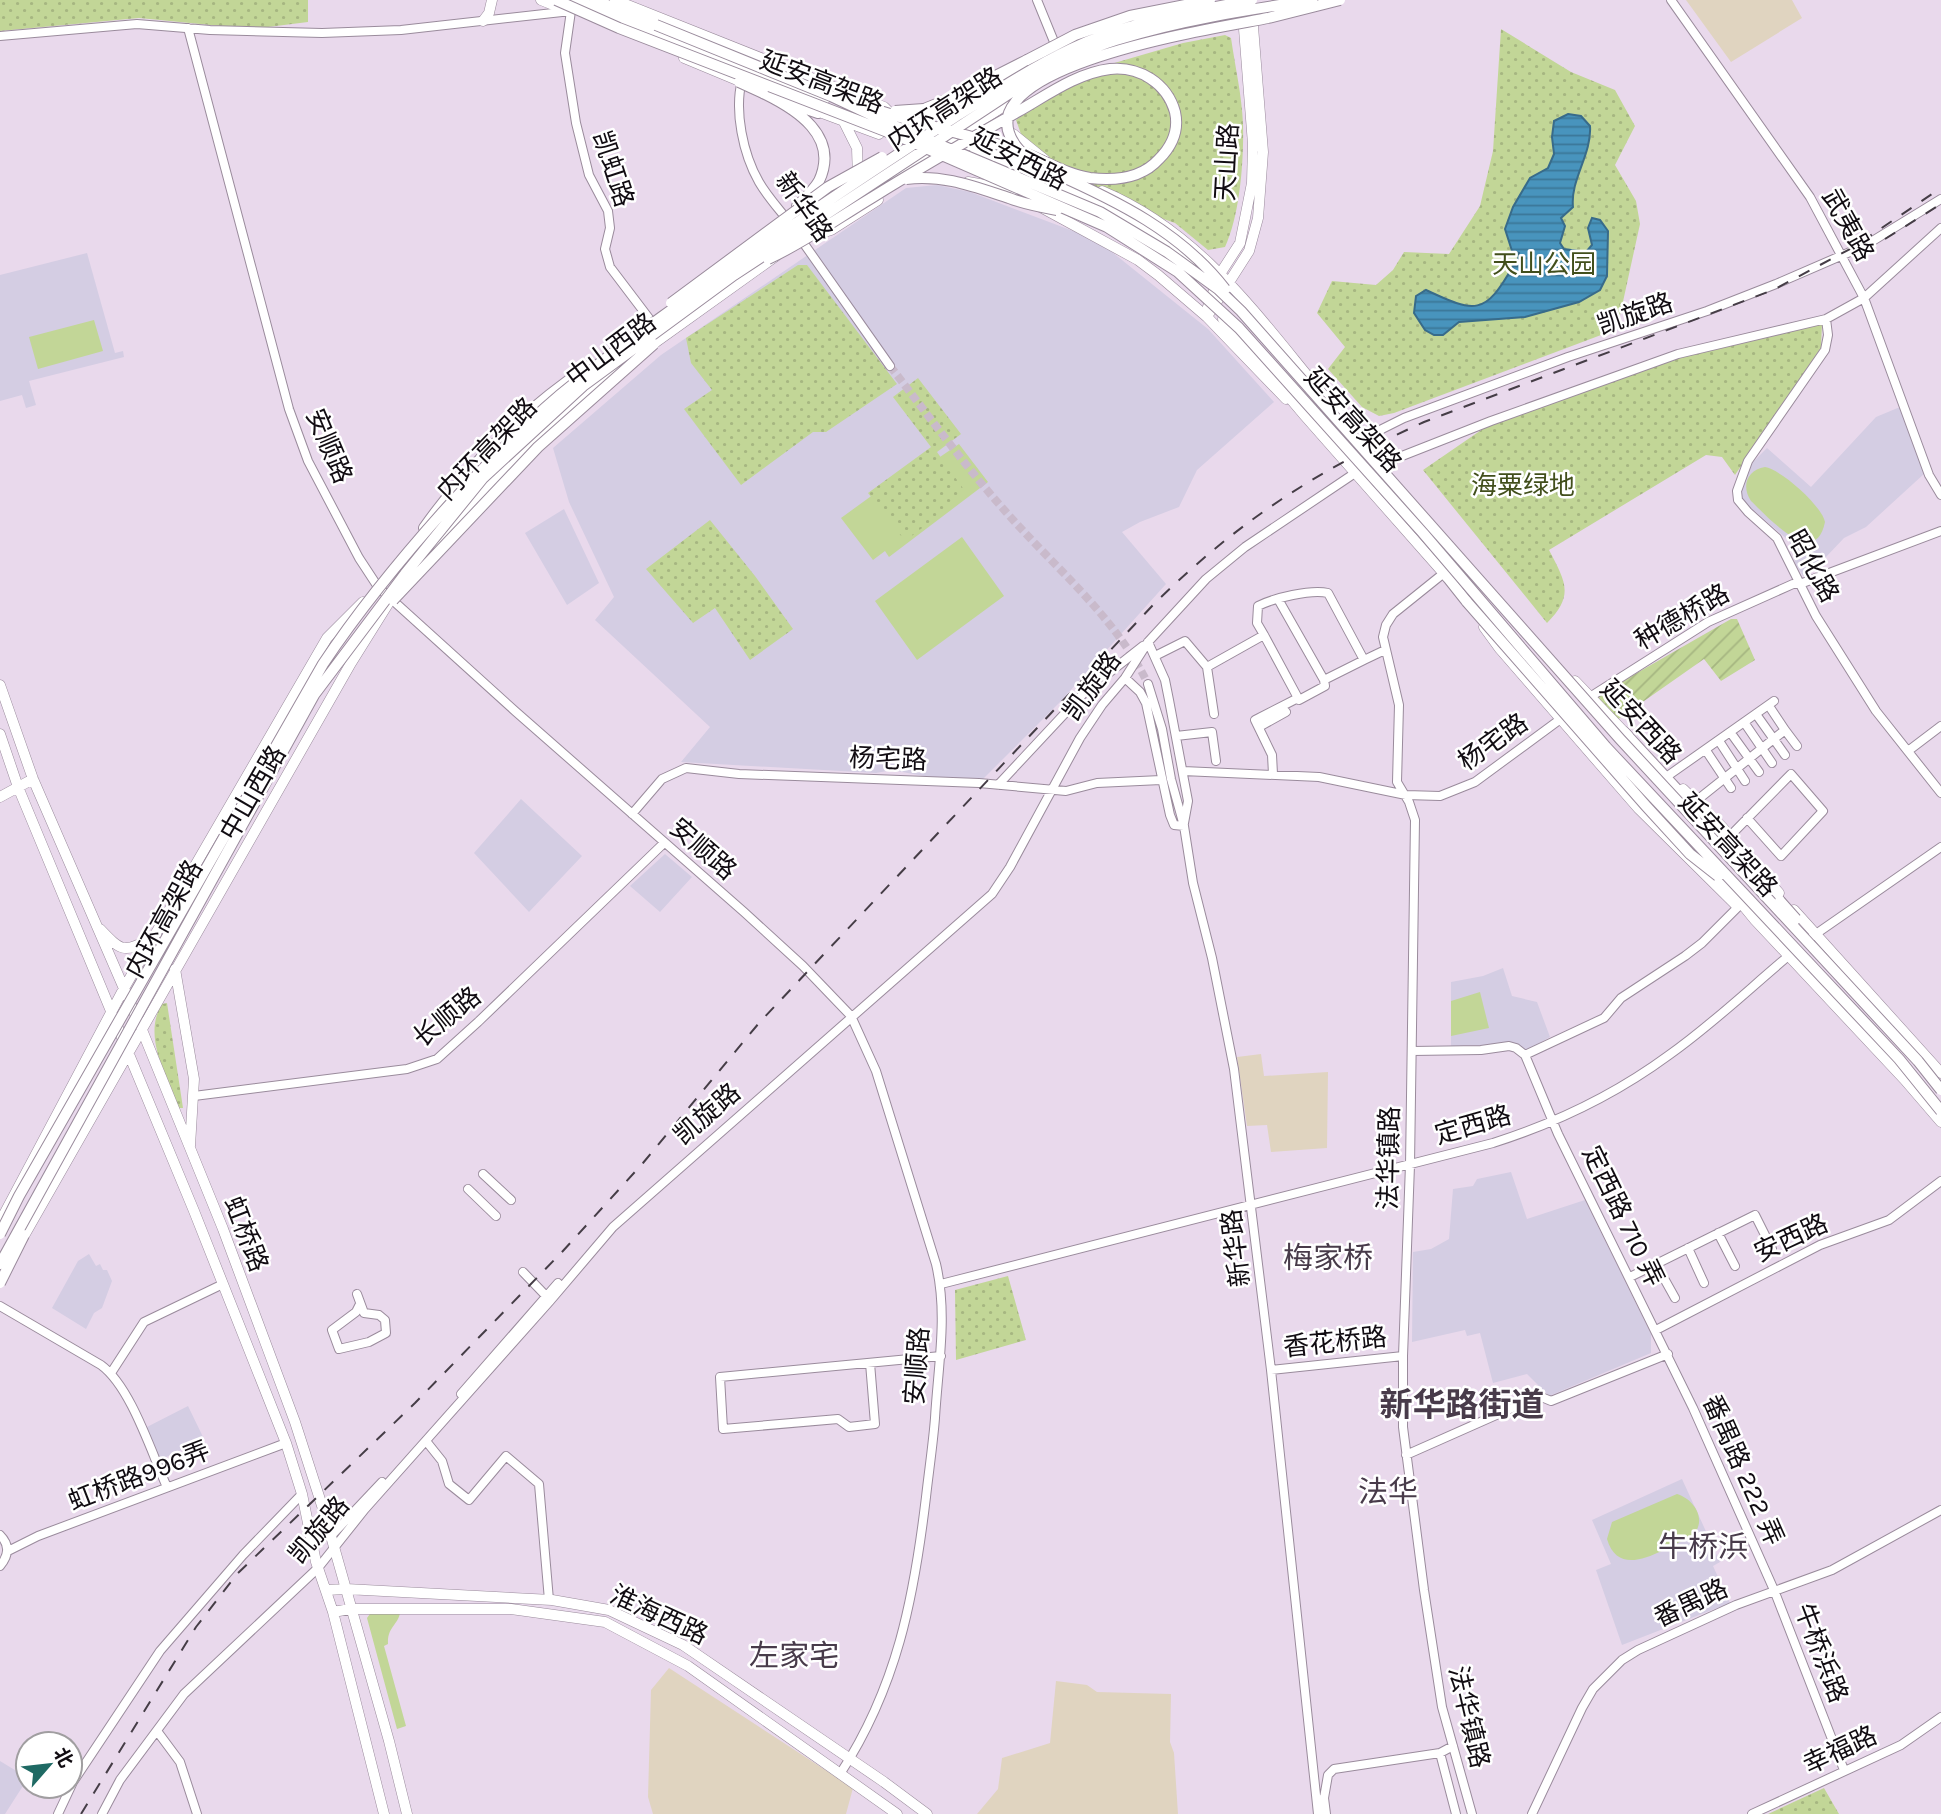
<svg xmlns="http://www.w3.org/2000/svg" width="1941" height="1814" font-family="Karla,'Noto Sans SC',sans-serif">
<defs>
<pattern id="park-dots" width="8" height="8" patternUnits="userSpaceOnUse" patternTransform="scale(1.75)"><rect width="8" height="8" fill="#c2d697"/><path d="M2 2h.1M6 6h.1" fill="none" stroke="#a6b681" stroke-width="1.8" stroke-linecap="round"/></pattern>
<pattern id="garden-furrows" width="10" height="10" patternUnits="userSpaceOnUse" patternTransform="scale(1.75)"><rect width="10" height="10" fill="#c2d697"/><path d="M-1 1l2-2M0 10L10 0M9 11l2-2" fill="none" stroke="#a6b681"/></pattern>
<pattern id="water-rules" width="6" height="5" patternUnits="userSpaceOnUse" patternTransform="scale(1.75)"><rect width="6" height="5" fill="#4894bd"/><path d="M0 2.5h6" fill="none" stroke="#3b7798"/></pattern>
</defs>
<rect width="100%" height="100%" fill="#e9d9ec"/>
<path fill="#d4cde3" d="M 937,185 L 970,192 L 1097,240 L 1208,329 L 1274,402 L 1197,470 L 1179,507 L 1140,522 L 1122,532 L 1166,584 L 1060,702 L 982,780 L 934,778 L 892,770 L 876,773 L 681,762 L 710,727 L 595,620 L 614,597 L 569,502 L 553,448 L 661,355 L 906,188 Z
M 87,253 L 115,353 L 123,351 L 124,357 L 29,381 L 36,405 L 26,408 L 22,395 L 0,401 L 0,275 Z
M 1900,407 L 1925,473 L 1866,527 L 1844,538 L 1808,576 L 1803,576 L 1795,563 L 1793,547 L 1788,540 L 1743,501 L 1740,492 L 1749,466 L 1767,448 L 1811,487 L 1876,417 Z
M 564,509 L 599,583 L 567,605 L 525,533 Z
M 521,799 L 582,856 L 529,912 L 474,853 Z
M 665,854 L 692,877 L 660,912 L 630,886 Z
M 1503,968 L 1512,996 L 1537,1002 L 1550,1037 L 1526,1051 L 1505,1043 L 1451,1049 L 1451,982 L 1483,976 Z
M 1511,1172 L 1527,1219 L 1585,1200 L 1651,1334 L 1651,1353 L 1549,1396 L 1527,1374 L 1493,1383 L 1480,1333 L 1467,1336 L 1465,1330 L 1412,1342 L 1413,1252 L 1431,1249 L 1449,1239 L 1453,1189 L 1473,1186 L 1477,1179 Z
M 89,1254 L 96,1266 L 100,1264 L 103,1270 L 107,1270 L 112,1281 L 102,1308 L 94,1313 L 86,1329 L 52,1308 L 78,1261 Z
M 188,1406 L 204,1439 L 160,1460 L 145,1428 Z
M 1682,1479 L 1720,1562 L 1713,1566 L 1730,1603 L 1622,1645 L 1596,1570 L 1611,1564 L 1592,1520 Z
M 0,1761 L 28,1778 L 5,1814 L 0,1814 Z"/>
<path fill="#e0d4c0" d="M 1686,0 L 1792,0 L 1802,18 L 1731,62 Z
M 1261,1054 L 1264,1076 L 1328,1072 L 1327,1148 L 1271,1152 L 1267,1125 L 1247,1126 L 1237,1057 Z
M 669,1668 L 853,1788 L 846,1814 L 653,1814 L 648,1797 L 651,1690 Z
M 1056,1681 L 1087,1685 L 1097,1692 L 1171,1694 L 1170,1742 L 1174,1753 L 1178,1814 L 977,1814 L 998,1789 L 1002,1758 L 1050,1743 Z"/>
<path fill="#c2d697" d="M 94,320 L 103,351 L 38,369 L 29,337 Z
M 959,444 L 988,482 L 889,557 L 885,551 L 873,560 L 841,518 L 932,452 L 937,459 Z
M 1765,467 C 1782,470 1822,506 1825,522 C 1815,571 1767,516 1751,501 C 1741,486 1747,470 1765,467 Z
M 962,537 L 1004,596 L 917,660 L 875,601 Z
M 1480,992 L 1489,1028 L 1451,1036 L 1451,1001 Z
M 1677,1494 C 1696,1500 1708,1522 1691,1537 C 1666,1546 1620,1583 1607,1539 L 1612,1522 Z
M 372,1611 L 400,1611 C 400,1624 387,1626 388,1644 L 384,1646 L 406,1726 L 397,1729 L 367,1618 Z"/>
<path fill="url(#park-dots)" d="M 0,0 L 308,0 L 308,22 L 251,29 L 139,18 L 0,31 Z
M 1501,29 L 1571,72 L 1615,90 L 1635,126 L 1615,165 L 1636,201 L 1640,224 L 1617,329 L 1394,413 L 1379,416 L 1362,407 L 1328,369 L 1345,347 L 1317,313 L 1332,281 L 1376,285 L 1393,270 L 1404,252 L 1449,254 L 1480,206 L 1493,151 Z
M 1225,35 L 1231,38 C 1235,66 1242,96 1243,124 C 1244,160 1240,215 1225,247 L 1208,250 L 1175,223 L 1092,194 L 1026,148 L 1016,120 L 1037,105 L 1111,64 L 1183,43 Z
M 798,265 L 807,265 L 897,384 L 826,432 L 813,432 L 741,485 L 684,409 L 712,390 L 691,363 L 686,338 Z
M 1822,323 L 1821,348 L 1735,475 L 1722,457 L 1706,455 L 1549,550 C 1565,581 1575,595 1547,623 L 1423,470 L 1490,424 L 1679,355 Z
M 918,378 L 961,434 L 937,452 L 967,494 L 905,541 L 868,493 L 931,447 L 893,397 Z
M 710,520 L 755,576 L 793,629 L 750,660 L 715,608 L 693,623 L 646,569 Z
M 167,1003 L 183,1108 L 178,1108 C 167,1076 142,1036 162,1004 Z
M 1008,1276 L 1026,1340 L 956,1360 L 955,1290 Z
M 1824,1788 L 1839,1814 L 1768,1814 Z"/>
<path fill="url(#garden-furrows)" d="M 1731,619 L 1737,619 L 1755,660 L 1721,681 L 1704,659 L 1617,720 L 1595,697 Z"/>
<path fill="url(#water-rules)" stroke="#386b8a" stroke-width="2" d="M 1568,114 L 1581,116 L 1590,126 C 1592,154 1570,180 1573,207 L 1561,218 L 1565,226 L 1560,243 L 1564,249 L 1586,252 L 1592,245 L 1588,228 L 1592,218 L 1600,220 L 1608,231 L 1607,276 L 1600,290 L 1579,302 L 1525,317 L 1459,322 L 1443,335 L 1434,335 L 1425,330 L 1414,313 L 1416,296 L 1426,290 C 1475,313 1485,316 1513,266 L 1517,266 L 1519,253 L 1512,251 L 1505,229 L 1513,207 L 1530,178 L 1548,168 L 1554,154 L 1552,137 L 1554,121 Z"/>
<g fill="none" stroke-linecap="round" stroke-linejoin="round">
<path stroke="#c9bacb" stroke-width="8" stroke-dasharray="8 4" stroke-linecap="butt" d="M 890,366 C 928,415 965,466 1006,512 C 1055,568 1115,616 1148,684"/>
<g stroke="#9a8b9c" stroke-width="10">
<path id="minor" d="M 1037,0 L 1057,49
M 1671,0 L 1810,197 L 1864,298 L 1929,475 L 1941,495
M 188,28 L 289,409 L 308,461 L 359,558 L 378,587 L 515,711 L 744,912 L 803,966 L 851,1016 L 876,1071 L 936,1264 C 948,1315 938,1366 935,1418 C 933,1444 929,1470 926,1497 C 914,1598 897,1687 840,1774
M 0,36 L 137,24 L 210,30 L 322,33 L 401,30 L 571,11 L 565,53 L 576,123 L 589,175 L 608,211 L 610,228 L 605,249 L 610,267 L 654,325
M 742,80 C 734,111 743,154 759,182 C 767,196 779,209 789,222
M 800,238 L 890,366
M 1826,319 L 1828,335 L 1825,350 L 1748,461 L 1737,491 L 1738,500 L 1748,512 L 1777,538 L 1816,616 L 1876,711 L 1941,793
M 1357,464 L 1364,443 L 1382,429 L 1404,418 L 1568,357 L 1707,311 L 1776,284 L 1866,245 L 1941,199
M 1374,467 L 1491,421 L 1678,354 L 1826,319 L 1864,298 L 1941,228
M 1444,573 L 1393,614 L 1386,625 L 1383,637 L 1399,705 L 1397,782 L 1409,802 L 1415,820 L 1410,1165 L 1403,1356 L 1403,1427 L 1424,1590 L 1442,1707 L 1472,1814
M 1264,635 L 1257,623 L 1258,606 C 1274,598 1311,589 1328,593 L 1364,660 L 1324,680 L 1278,599
M 1148,642 L 1165,680 L 1169,700 L 1188,801 L 1184,823
M 1155,656 L 1185,641 L 1207,667
M 1364,660 L 1385,650
M 1125,678 L 1140,692 L 1146,703 L 1170,815 L 1174,825 L 1184,826
M 1148,684 L 1162,729 L 1171,779 L 1184,826 L 1193,883 L 1212,958 L 1234,1069 L 1271,1370 L 1318,1814
M 1590,697 L 1708,622 L 1793,584 L 1800,584 L 1941,531
M 1298,698 L 1299,700 L 1325,686 L 1324,680
M 1214,714 L 1207,667 L 1264,635 L 1298,698 L 1255,720 L 1272,755 L 1273,774
M 1758,717 L 1785,755
M 1746,725 L 1772,763
M 1259,727 L 1286,712
M 1785,730 L 1797,746
M 1176,736 L 1212,732 L 1216,761
M 1733,736 L 1759,772
M 1721,744 L 1745,781
M 1908,751 L 1941,726
M 1707,752 L 1731,788
M 1183,771 L 1319,777 L 1406,795 L 1440,796 L 1475,782 L 1566,715
M 1669,775 L 1774,701
M 998,785 L 1097,679 L 1110,672 L 1143,646
M 1696,801 L 1785,730 L 1771,709
M 632,814 L 662,779 L 686,768 L 739,774 L 979,783 L 1066,791 L 1097,783 L 1161,780
M 1730,836 L 1791,774 L 1823,811 L 1781,856 L 1747,818
M 1813,936 L 1941,847
M 1412,1051 L 1481,1050 L 1509,1046 L 1516,1048 L 1525,1055 L 1558,1134 L 1693,1408 L 1774,1590 L 1844,1770
M 1525,1055 L 1604,1018 L 1621,998 L 1685,956 L 1702,943 L 1738,907
M 194,1096 L 407,1069 L 437,1059 L 478,1022 L 664,843
M 483,1174 L 511,1200
M 468,1189 L 496,1216
M 1718,1233 L 1735,1266
M 1688,1248 L 1704,1283
M 1656,1264 L 1675,1298
M 523,1272 L 550,1300
M 1630,1277 L 1755,1215 L 1772,1249
M 941,1284 L 1493,1143 C 1556,1123 1616,1094 1669,1055 C 1713,1024 1751,987 1792,953
M 357,1294 L 364,1313 L 379,1315 L 385,1320 L 386,1333 L 369,1342 L 339,1349 L 332,1330 L 356,1312 L 360,1304
M 0,1306 L 101,1365 C 131,1387 151,1452 167,1487
M 1656,1330 L 1820,1245 L 1889,1220 L 1941,1181
M 870,1363 L 875,1424 L 849,1427 L 838,1419 L 723,1429 L 720,1377 L 941,1356
M 1271,1370 L 1403,1356
M 111,1373 L 144,1322 L 223,1284
M 461,1394 L 558,1283
M 426,1441 L 442,1461 L 449,1484 L 469,1500 L 506,1456 L 539,1484 L 549,1600
M 1406,1455 L 1539,1396 L 1551,1401 L 1668,1354
M 0,1535 C 10,1545 9,1555 0,1566
M 331,1536 L 382,1482
M 8,1551 L 38,1536 L 286,1443
M 157,1731 L 180,1762 L 197,1814
M 1440,1753 L 1456,1814
M 1324,1798 L 1326,1814
M 1317,1801 L 1324,1798 L 1328,1775 L 1334,1769 L 1440,1753 L 1453,1746
M 58,1814 L 73,1782 L 160,1651 L 243,1555 L 302,1494
M 102,1814 L 120,1780 L 184,1694 L 318,1568 L 365,1509 L 550,1301 L 613,1227 L 992,894 L 1010,867 L 1080,738 L 1102,705 L 1125,678 L 1148,642 L 1206,579 L 1245,547 L 1358,471
M 1532,1814 L 1582,1708 L 1593,1689 L 1622,1660 L 1638,1650 L 1736,1605 L 1832,1570 L 1941,1510
M 1752,1814 L 1901,1745 L 1941,1717"/>
</g>
<g stroke="#9a8b9c" stroke-width="11">
<path id="major" d="M 541,0 L 566,10
M 576,0 L 825,99
M 615,0 L 884,107 L 889,112
M 483,21 L 489,13 L 492,0
M 684,58 L 744,83
M 974,92 L 1033,64
M 774,95 L 879,134
M 844,122 L 857,148 L 858,178
M 911,124 L 947,105
M 1013,134 L 1045,160
M 960,143 L 988,149 L 1059,174
M 975,152 C 1057,184 1132,209 1198,270
M 968,182 L 1019,191
M 1102,191 C 1210,236 1269,334 1343,418
M 1013,192 L 1138,260 L 1158,275 L 1207,317 L 1286,399
M 864,197 L 1024,93
M 818,234 L 831,230 L 878,200
M 1208,307 L 1220,274 L 1240,243 L 1252,183 L 1253,144 L 1243,16
M 1210,312 L 1249,251 L 1258,218 L 1263,152 L 1252,14
M 1223,319 L 1305,416 L 1447,577
M 649,347 L 776,256
M 414,571 C 475,497 540,428 617,371
M 1484,627 L 1500,649 L 1638,808 L 1737,906
M 1575,681 L 1628,736
M 0,685 L 33,779 L 142,1030 L 223,1229 L 295,1422 L 325,1515 L 389,1741 L 407,1814
M 0,734 L 18,787 L 194,1211 L 286,1443 L 302,1494 L 316,1562 L 333,1612 L 384,1814
M 1683,789 L 1723,828 L 1779,893
M 0,797 L 33,779
M 1714,870 L 1755,920 L 1904,1079 L 1941,1122
M 1794,910 L 1941,1073
M 100,929 C 121,951 124,954 151,938
M 175,969 L 194,1079 L 190,1146
M 0,1222 L 123,990 L 327,638 L 363,602
M 21,1241 L 351,663 L 391,599
M 326,1590 L 346,1589 L 552,1600 L 609,1610 L 683,1645 L 884,1782 L 927,1814
M 333,1612 L 350,1609 L 511,1609 L 605,1622 L 688,1666 L 897,1814"/>
</g>
<g stroke="#9a8b9c" stroke-width="12">
<path id="highway" d="M 595,0 L 656,25
M 763,93 C 796,109 840,136 819,181 C 814,190 804,199 797,206
M 795,105 L 818,113
M 924,109 L 954,97 L 1027,60
M 424,528 C 469,464 524,410 589,366
M 1444,573 L 1467,602
M 1624,732 L 1780,901"/>
</g>
<use href="#minor" stroke="#fff" stroke-width="8"/>
<use href="#major" stroke="#fff" stroke-width="10"/>
<use href="#highway" stroke="#fff" stroke-width="10"/>
<path stroke="#453d46" stroke-width="2" stroke-dasharray="12 12" stroke-linecap="butt" d="M 1885,239 L 1941,204
M 81,1814 L 196,1627 L 237,1574 L 415,1403 L 562,1252 L 643,1163 L 759,1023 L 1153,605 C 1238,521 1316,471 1424,422 L 1773,290 L 1852,248 L 1941,188"/>
<g stroke="#9a8b9c" stroke-width="12" stroke-linecap="butt">
<path id="highway-bridge" d="M 556,0 L 619,28 L 898,136 L 1107,227 L 1178,272 L 1239,328 L 1423,533 L 1606,747 L 1899,1059 L 1941,1111
M 656,25 L 831,96 L 895,126 L 1100,212 L 1167,252 L 1218,289 L 1241,311 L 1620,739 L 1918,1061 L 1941,1090
M 1027,60 L 1075,35 L 1130,16 L 1210,0
M 739,82 L 763,93
M 895,111 L 924,109
M 1021,152 C 942,67 1226,27 1268,18 C 1292,12 1316,6 1340,0
M 1052,172 C 1117,201 1181,232 1225,289
M 906,179 C 943,174 975,187 1009,198 C 1024,204 1041,207 1057,210
M 768,259 C 805,242 838,218 873,197 C 921,167 970,139 1019,111 C 1047,95 1077,73 1110,69 C 1139,66 1167,83 1175,112 C 1179,130 1172,146 1159,159 C 1142,178 1115,181 1090,178 C 1064,174 1041,158 1016,150 C 967,134 917,124 868,107
M 671,303 L 828,187 L 882,157
M 393,600 L 538,447 L 654,344
M 1467,602 L 1646,806 L 1690,854 L 1718,876
M 1780,901 L 1796,919
M 0,1234 L 19,1196 L 323,664 C 361,607 404,555 450,504 C 490,461 530,418 576,382 C 650,322 731,269 809,214 C 857,181 906,149 955,117 C 993,93 1031,68 1071,49 C 1128,22 1190,12 1252,0
M 0,1264 L 314,695 L 405,574 L 483,478 L 583,386 L 734,275 L 1033,78 C 1060,64 1087,49 1116,40 C 1180,20 1246,10 1312,0
M 0,1283 L 24,1235"/>
</g>
<use href="#highway-bridge" stroke="#fff" stroke-width="10"/>
</g>
<g text-anchor="middle" dominant-baseline="central" stroke-width="5" stroke-linejoin="round" paint-order="stroke">
<g font-size="26" fill="#110c12" stroke="#fff">
<text transform="translate(822 82) rotate(21)">延安高架路</text>
<text transform="translate(945 109) rotate(-33)">内环高架路</text>
<text transform="translate(1019 159) rotate(27)">延安西路</text>
<text transform="translate(1227 162) rotate(-87)">天山路</text>
<text transform="translate(613 169) rotate(72)">凯虹路</text>
<text transform="translate(804 207) rotate(55)">新华路</text>
<text transform="translate(1848 225) rotate(61)">武夷路</text>
<text transform="translate(1635 314) rotate(-19)">凯旋路</text>
<text transform="translate(611 350) rotate(-37)">中山西路</text>
<text transform="translate(1353 420) rotate(48)">延安高架路</text>
<text transform="translate(329 446) rotate(67)">安顺路</text>
<text transform="translate(487 449) rotate(-46)">内环高架路</text>
<text transform="translate(1813 566) rotate(61)">昭化路</text>
<text transform="translate(1682 617) rotate(-30)">种德桥路</text>
<text transform="translate(1092 686) rotate(-54)">凯旋路</text>
<text transform="translate(1641 722) rotate(47)">延安西路</text>
<text transform="translate(1493 742) rotate(-35)">杨宅路</text>
<text transform="translate(888 759) rotate(2)">杨宅路</text>
<text transform="translate(253 793) rotate(-60)">中山西路</text>
<text transform="translate(1728 845) rotate(47)">延安高架路</text>
<text transform="translate(703 849) rotate(41)">安顺路</text>
<text transform="translate(164 919) rotate(-61)">内环高架路</text>
<text transform="translate(447 1017) rotate(-39)">长顺路</text>
<text transform="translate(707 1114) rotate(-41)">凯旋路</text>
<text transform="translate(1473 1125) rotate(-16)">定西路</text>
<text transform="translate(1389 1158) rotate(-89)">法华镇路</text>
<text transform="translate(1623 1216) rotate(64)">定西路 710 弄</text>
<text transform="translate(246 1234) rotate(69)">虹桥路</text>
<text transform="translate(1791 1238) rotate(-25)">安西路</text>
<text transform="translate(1236 1248) rotate(-97)">新华路</text>
<text transform="translate(1335 1342) rotate(-6)">香花桥路</text>
<text transform="translate(917 1366) rotate(-86)">安顺路</text>
<text transform="translate(1743 1470) rotate(66)">番禺路 222 弄</text>
<text transform="translate(139 1476) rotate(-21)">虹桥路996弄</text>
<text transform="translate(319 1530) rotate(-50)">凯旋路</text>
<text transform="translate(1691 1603) rotate(-25)">番禺路</text>
<text transform="translate(659 1615) rotate(25)">淮海西路</text>
<text transform="translate(1821 1653) rotate(69)">牛桥浜路</text>
<text transform="translate(1469 1717) rotate(77)">法华镇路</text>
<text transform="translate(1840 1750) rotate(-25)">幸福路</text>
</g>
<g font-size="26" fill="#424f1c" stroke="#fff">
<text x="1544" y="264">天山公园</text>
<text x="1523" y="485">海粟绿地</text>
</g>
<g font-size="30" fill="#483b4a" stroke="#fff">
<text x="1328" y="1258">梅家桥</text>
<text x="1388" y="1492">法华</text>
<text x="1703" y="1547">牛桥浜</text>
<text x="794" y="1656">左家宅</text>
</g>
<g font-size="33" font-weight="bold" fill="#483b4a" stroke="#fff">
<text x="1462" y="1405">新华路街道</text>
</g>
</g>
<g transform="translate(49 1765) rotate(62)"><circle r="33" fill="#ffffff" stroke="#a09ea0" stroke-width="2"/>
<path d="M0-5L12 26L0 18L-12 26Z" fill="#1f6a64"/>
<text y="-10" font-size="19" font-weight="bold" text-anchor="middle" fill="#110c12">北</text>
</g>
</svg>
